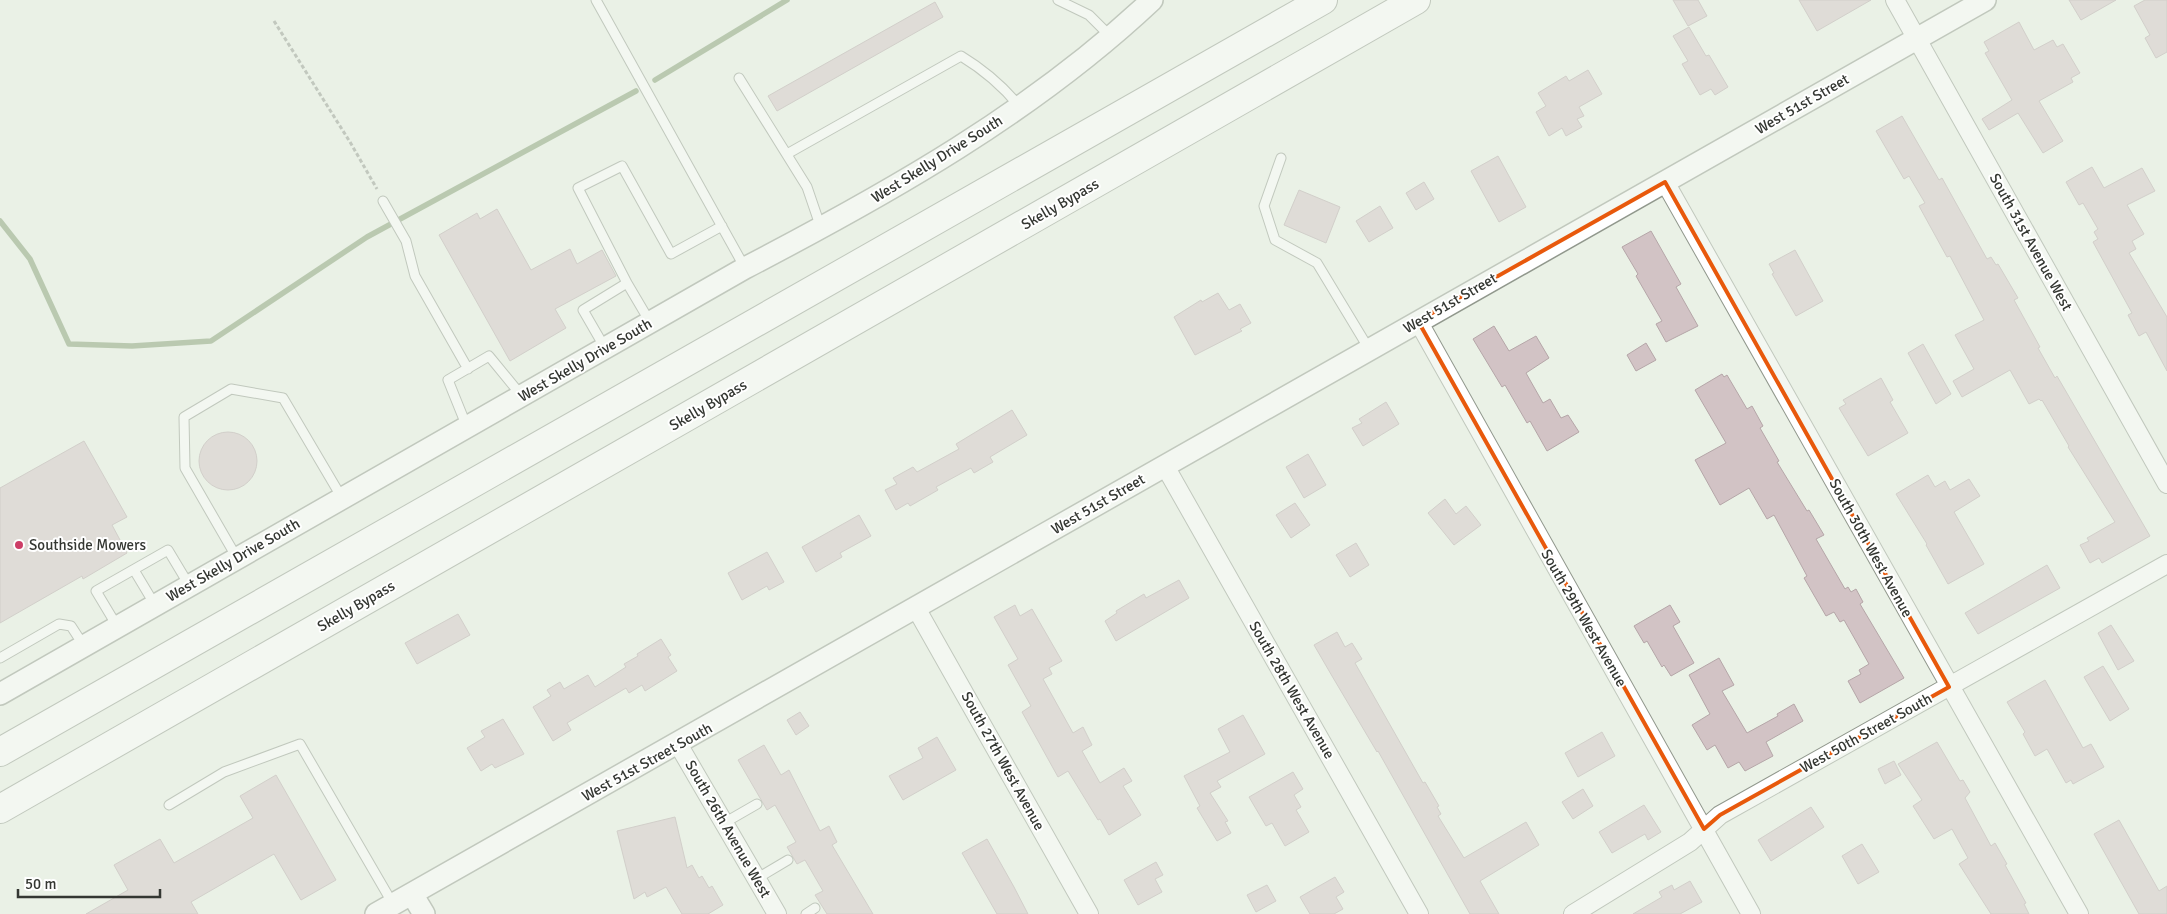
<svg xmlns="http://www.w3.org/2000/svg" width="2167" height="914" font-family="Signika,sans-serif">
<rect width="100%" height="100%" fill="#eaf1e6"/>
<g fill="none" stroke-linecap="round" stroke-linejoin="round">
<path stroke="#809a70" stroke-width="5.5" d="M 655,80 L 787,0
M 0,221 L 30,259 L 69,344 L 132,346 L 211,341 L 367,237 L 636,91"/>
</g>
<path fill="#d2c3c5" stroke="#b5a6a8" d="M 1673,0 L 1698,0 L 1707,16 L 1688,26 Z
M 1799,0 L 1871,0 L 1817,31 Z
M 2069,0 L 2116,0 L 2081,20 Z
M 2145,0 L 2167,0 L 2167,52 L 2156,58 L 2145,38 L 2150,35 L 2134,6 Z
M 935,2 L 943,17 L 777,111 L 768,96 Z
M 2019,22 L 2034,50 L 2053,40 L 2057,47 L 2063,44 L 2080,73 L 2071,78 L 2073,82 L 2039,101 L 2063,141 L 2043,153 L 2018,113 L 1989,130 L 1982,119 L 2012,100 L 1985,53 L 1989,51 L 1984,42 Z
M 1689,27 L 1706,56 L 1709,55 L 1728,87 L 1715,95 L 1711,89 L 1700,95 L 1682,64 L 1688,61 L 1673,36 Z
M 1588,70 L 1602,94 L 1579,107 L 1584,116 L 1577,119 L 1582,127 L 1566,136 L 1562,128 L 1549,136 L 1536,112 L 1546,106 L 1538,93 L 1566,76 L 1569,81 Z
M 1902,116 L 1939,180 L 1942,178 L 1987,259 L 1991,257 L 1996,265 L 1998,264 L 2018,298 L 2014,300 L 2040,347 L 2038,348 L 2055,378 L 2057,376 L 2150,536 L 2102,563 L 2099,558 L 2090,563 L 2080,545 L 2089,541 L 2087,538 L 2115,522 L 2068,447 L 2069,446 L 2042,400 L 2041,401 L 2039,399 L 2029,404 L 2010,370 L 1962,397 L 1953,381 L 1974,369 L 1955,335 L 1984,320 L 1950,256 L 1947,257 L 1919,206 L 1925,203 L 1909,176 L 1904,179 L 1876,131 Z
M 1498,156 L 1526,207 L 1499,222 L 1471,171 Z
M 2092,167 L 2104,188 L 2142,168 L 2155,191 L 2127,205 L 2144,234 L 2132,241 L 2136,249 L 2129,253 L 2167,317 L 2167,371 L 2146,332 L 2139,336 L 2128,315 L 2132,313 L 2093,242 L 2098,239 L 2094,232 L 2098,229 L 2083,203 L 2079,205 L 2066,182 Z
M 1424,182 L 1434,199 L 1416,210 L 1406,193 Z
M 1299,190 L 1340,207 L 1326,243 L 1284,225 Z
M 1380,206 L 1393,228 L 1369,242 L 1356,221 Z
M 497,209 L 531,270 L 570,249 L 577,264 L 602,250 L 616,276 L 555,309 L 566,328 L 510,361 L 439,235 L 477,213 L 480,219 Z
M 1651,231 L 1681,284 L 1676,287 L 1698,326 L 1666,342 L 1656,324 L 1662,321 L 1636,276 L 1638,274 L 1622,247 Z
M 1795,250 L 1823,301 L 1796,316 L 1772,274 L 1774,273 L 1769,264 Z
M 1218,293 L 1229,310 L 1240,304 L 1251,323 L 1240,329 L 1242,331 L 1195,355 L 1174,317 L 1201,300 L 1202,302 Z
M 1494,326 L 1509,351 L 1536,336 L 1549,358 L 1526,373 L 1543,403 L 1550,399 L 1561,418 L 1568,415 L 1579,432 L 1547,451 L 1530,421 L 1527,423 L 1505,385 L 1502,387 L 1473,339 Z
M 1646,343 L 1656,360 L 1636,371 L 1627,355 Z
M 1923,344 L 1951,394 L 1936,404 L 1908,353 Z
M 1722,374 L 1724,377 L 1727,375 L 1747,409 L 1752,406 L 1763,426 L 1760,428 L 1779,461 L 1777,462 L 1807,511 L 1809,510 L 1824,535 L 1816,539 L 1845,589 L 1848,587 L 1851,592 L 1856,589 L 1863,602 L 1860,604 L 1904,678 L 1860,703 L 1848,681 L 1861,674 L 1859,670 L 1869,664 L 1844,620 L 1840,622 L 1834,612 L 1826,616 L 1804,578 L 1807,576 L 1774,515 L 1767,519 L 1749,488 L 1720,505 L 1695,460 L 1726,443 L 1695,390 Z
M 1881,378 L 1893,400 L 1890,402 L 1908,433 L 1868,456 L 1839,408 L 1846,404 L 1843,400 Z
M 1386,402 L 1399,424 L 1363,446 L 1352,428 L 1362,423 L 1359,419 Z
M 1012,410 L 1027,435 L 990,457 L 993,462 L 974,473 L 971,468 L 936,487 L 938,490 L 910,506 L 908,503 L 896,510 L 885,490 L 897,484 L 893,478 L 913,467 L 917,472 L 959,449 L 956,444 Z
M199 461a29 29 0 1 1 58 0a29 29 0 1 1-58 0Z
M 84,441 L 127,517 L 112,525 L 127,553 L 83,579 L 82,576 L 0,623 L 0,488 Z
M 1308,454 L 1326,485 L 1304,498 L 1286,467 Z
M 1928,475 L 1935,487 L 1945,481 L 1950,490 L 1969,479 L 1980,496 L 1954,512 L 1984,564 L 1948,584 L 1926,545 L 1927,544 L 1896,494 Z
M 1445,499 L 1456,514 L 1466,506 L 1481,525 L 1454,545 L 1428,513 Z
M 1295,503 L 1310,525 L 1291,538 L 1276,515 Z
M 859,515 L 871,536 L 840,553 L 842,557 L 816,572 L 802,547 Z
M 1356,543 L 1369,565 L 1350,577 L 1336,555 Z
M 767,552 L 784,582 L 769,590 L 767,586 L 742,600 L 728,573 Z
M 2047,565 L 2060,588 L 1978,634 L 1965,613 Z
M 1179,580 L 1189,598 L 1116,641 L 1105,621 L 1117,613 L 1116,611 L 1144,594 L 1146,598 Z
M 1015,605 L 1020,616 L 1032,609 L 1062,661 L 1049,668 L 1052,674 L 1043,679 L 1073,733 L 1083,727 L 1092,745 L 1082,751 L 1100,783 L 1124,768 L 1132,781 L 1123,786 L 1141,815 L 1109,835 L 1100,819 L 1098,820 L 1068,771 L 1058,777 L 1022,712 L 1031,706 L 1008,665 L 1018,659 L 994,617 Z
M 1670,605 L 1680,622 L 1673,626 L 1694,663 L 1671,676 L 1664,665 L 1662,667 L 1647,641 L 1644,643 L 1634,626 Z
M 458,614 L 470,635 L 417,664 L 405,643 Z
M 2111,625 L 2134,661 L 2118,670 L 2098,633 Z
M 1337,632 L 1345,647 L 1352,643 L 1362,659 L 1355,663 L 1423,783 L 1425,782 L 1439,806 L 1437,807 L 1441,814 L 1438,816 L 1464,858 L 1526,822 L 1539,845 L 1480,881 L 1499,914 L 1470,914 L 1378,751 L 1377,752 L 1332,676 L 1314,645 Z
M 661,639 L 671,655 L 668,657 L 677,671 L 645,691 L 642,685 L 629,693 L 626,688 L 567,723 L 571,730 L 553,741 L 533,707 L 551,696 L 547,690 L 560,682 L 564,689 L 588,675 L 595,687 L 626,667 L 624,664 L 638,656 L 637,654 Z
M 1719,658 L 1734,685 L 1722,691 L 1747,733 L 1778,716 L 1777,714 L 1794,704 L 1803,721 L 1766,742 L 1773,756 L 1745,771 L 1739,762 L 1728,768 L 1715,745 L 1707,750 L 1692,725 L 1710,714 L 1689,675 Z
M 2103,666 L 2129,709 L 2110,721 L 2084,677 Z
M 2045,680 L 2083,748 L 2091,744 L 2104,767 L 2073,784 L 2071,780 L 2066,783 L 2047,749 L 2035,756 L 2023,734 L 2025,732 L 2007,702 Z
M 800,712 L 809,726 L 796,735 L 787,720 Z
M 1243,715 L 1265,754 L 1217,781 L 1221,787 L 1210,793 L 1228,821 L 1225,822 L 1231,833 L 1217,841 L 1197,808 L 1200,806 L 1184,776 L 1230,752 L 1218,729 Z
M 503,719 L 524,754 L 495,768 L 492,764 L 481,771 L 467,748 L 485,737 L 481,731 Z
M 1602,732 L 1615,756 L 1578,777 L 1565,753 Z
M 937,737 L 956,770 L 903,800 L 889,776 L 923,758 L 918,748 Z
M 1937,742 L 1960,781 L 1963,780 L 1970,792 L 1965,798 L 1991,846 L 1995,843 L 2007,864 L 2005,865 L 2026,903 L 2024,904 L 2029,914 L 1991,914 L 1959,864 L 1968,858 L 1952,829 L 1934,839 L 1913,806 L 1922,800 L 1898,764 Z
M 764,745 L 781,775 L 789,770 L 820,831 L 829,826 L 837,842 L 832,845 L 873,914 L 827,914 L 815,895 L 823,891 L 805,860 L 797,864 L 787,847 L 796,842 L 775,805 L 767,810 L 738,760 Z
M 1894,761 L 1901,775 L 1885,784 L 1878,769 Z
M 1293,772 L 1303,789 L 1294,795 L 1301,807 L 1296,810 L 1309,832 L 1285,846 L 1272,823 L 1266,826 L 1249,797 Z
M 276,775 L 336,880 L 301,900 L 274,854 L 191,902 L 198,914 L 86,914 L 128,890 L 114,865 L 160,839 L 174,863 L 253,818 L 240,796 Z
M 1583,789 L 1593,806 L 1573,819 L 1562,802 Z
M 1644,805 L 1661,832 L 1648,840 L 1645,834 L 1612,853 L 1599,832 Z
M 1811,807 L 1824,827 L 1771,861 L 1758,840 Z
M 675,817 L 687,868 L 692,865 L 699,878 L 702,876 L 709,888 L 712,886 L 723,905 L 708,914 L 682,914 L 666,887 L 647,897 L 645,892 L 634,899 L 617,831 Z
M 2119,820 L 2159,891 L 2167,886 L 2167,914 L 2139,914 L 2094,834 Z
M 987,839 L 1014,887 L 1028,914 L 997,914 L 962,853 Z
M 1862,844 L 1879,872 L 1858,884 L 1842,856 Z
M 1156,862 L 1163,875 L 1155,879 L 1162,892 L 1138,905 L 1124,880 Z
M 1335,877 L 1344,892 L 1336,897 L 1343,909 L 1334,914 L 1310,914 L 1300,897 Z
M 1690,881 L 1702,902 L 1680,914 L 1633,914 L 1662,897 L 1659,892 L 1672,885 L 1674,890 Z
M 1267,885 L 1276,901 L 1256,912 L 1247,895 Z"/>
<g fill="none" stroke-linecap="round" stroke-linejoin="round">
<g stroke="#91988d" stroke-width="11">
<path id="service" d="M 596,0 L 745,268
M 1058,0 L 1089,15 L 1111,37
M 739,78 L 807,187 L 821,228
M 787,154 L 961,56 C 984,70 1002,85 1019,106
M 1281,158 L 1264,206 L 1275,240 L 1317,263 L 1369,349
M 383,201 L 406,241 L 415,276 L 468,369
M 627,283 L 578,188 L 622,166 L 671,254 L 722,226
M 605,348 L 583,310 L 627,283 L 650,322
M 467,427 L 448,380 L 489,356 L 521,395
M 237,558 L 185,468 L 184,417 L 231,389 L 283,398 L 342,498
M 134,570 L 155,605
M 117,626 L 96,591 L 168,550 L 189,585
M 0,658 L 59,624 L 71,626 L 84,646
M 169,805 L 224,772 L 300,744 L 393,904
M 724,823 L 757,804
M 756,879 L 788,860
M 806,914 L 815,908"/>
</g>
<g stroke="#91988d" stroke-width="20">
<path id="minor" d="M 1895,0 L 2167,484
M 1665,182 L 2079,914
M 1418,321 L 1751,914
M 1165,466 L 1419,914
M 916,608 L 1089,914
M 678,744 L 777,914
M 1573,914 L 1690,842 L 1720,815 L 2167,564"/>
</g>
<g stroke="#91988d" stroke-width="24">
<path id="tertiary" d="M 0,694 L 745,268 C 889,193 1033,112 1152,0
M 412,894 L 424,914
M 376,914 L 1985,0"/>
</g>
<g stroke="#91988d" stroke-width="30">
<path id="motorway" d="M 0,752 L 1323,0
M 0,809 L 1416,0"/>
</g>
<path stroke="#92978f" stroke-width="3" stroke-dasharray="4 2.5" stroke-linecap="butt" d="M 274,21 L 350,142 L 377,189"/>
<use href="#service" stroke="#fff" stroke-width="9"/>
<use href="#minor" stroke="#fff" stroke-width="18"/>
<use href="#tertiary" stroke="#fff" stroke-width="21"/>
<use href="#motorway" stroke="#fff" stroke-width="28"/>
</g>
<path d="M0 0H2167V914H0ZM 1665,182 L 1949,687 L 1720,815 L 1704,829 L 1418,321 Z" fill="#eaf1e6" fill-opacity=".55" fill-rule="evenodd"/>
<path fill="none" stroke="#e8590c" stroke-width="4" stroke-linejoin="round" d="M 1665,182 L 1949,687 L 1720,815 L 1704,829 L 1418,321 Z"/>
<circle fill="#cd3e67" stroke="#fff" stroke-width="2" cx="19" cy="545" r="5"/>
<g text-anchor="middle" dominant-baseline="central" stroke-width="4" stroke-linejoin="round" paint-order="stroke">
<g font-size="15" fill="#343732" stroke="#fff">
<text transform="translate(1802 104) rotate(-30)">West 51st Street</text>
<text transform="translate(937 159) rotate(-32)">West Skelly Drive South</text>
<text transform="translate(1060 204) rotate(-30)">Skelly Bypass</text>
<text transform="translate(2031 242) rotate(61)">South 31st Avenue West</text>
<text transform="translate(1450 303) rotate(-30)">West 51st Street</text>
<text transform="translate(585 360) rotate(-30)">West Skelly Drive South</text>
<text transform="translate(708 405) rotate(-30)">Skelly Bypass</text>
<text transform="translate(1098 504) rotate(-30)">West 51st Street</text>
<text transform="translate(1871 548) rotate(61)">South 30th West Avenue</text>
<text transform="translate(233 560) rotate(-30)">West Skelly Drive South</text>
<text transform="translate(356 606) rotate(-30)">Skelly Bypass</text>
<text transform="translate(1584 618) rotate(60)">South 29th West Avenue</text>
<text transform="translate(1292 690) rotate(60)">South 28th West Avenue</text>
<text transform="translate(1866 733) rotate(-29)">West 50th Street South</text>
<text transform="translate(1003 761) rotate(61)">South 27th West Avenue</text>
<text transform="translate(647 762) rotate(-29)">West 51st Street South</text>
<text transform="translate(728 829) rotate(60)">South 26th Avenue West</text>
</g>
<g font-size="15" fill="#343732" stroke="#fff" text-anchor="start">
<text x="29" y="545">Southside Mowers</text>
</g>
</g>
<path d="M18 889v8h142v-8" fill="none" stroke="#343732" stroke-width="2.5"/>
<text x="25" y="889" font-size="15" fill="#343732" stroke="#ffffff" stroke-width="4" paint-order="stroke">50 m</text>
</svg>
